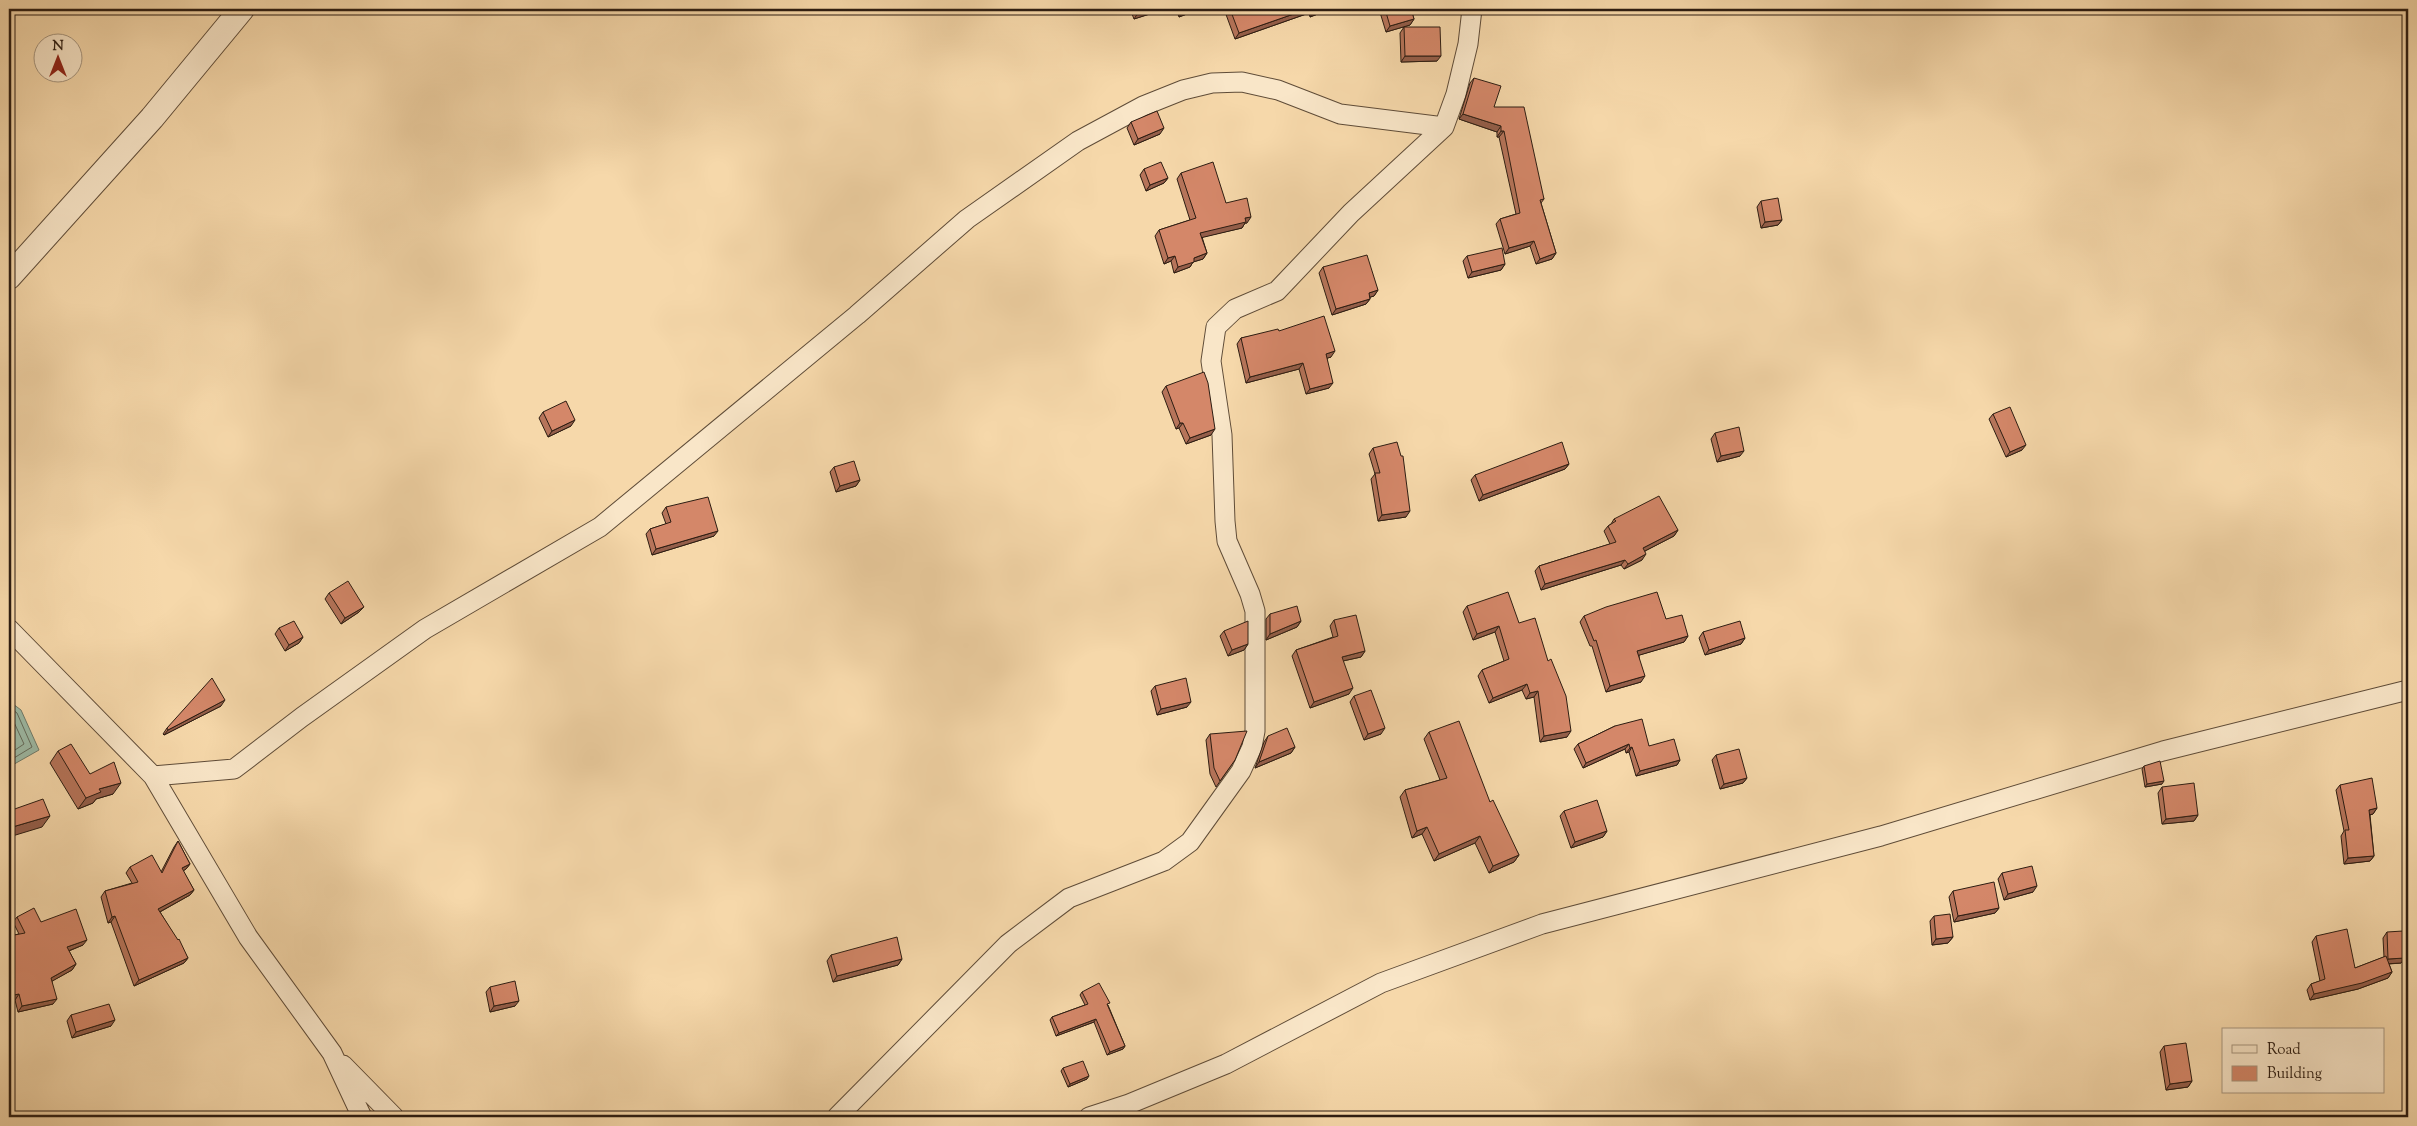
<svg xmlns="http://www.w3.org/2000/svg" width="2417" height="1126" font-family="'Sorts Mill Goudy',serif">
<rect width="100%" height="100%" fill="#f6d8aa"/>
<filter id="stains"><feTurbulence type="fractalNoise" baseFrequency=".004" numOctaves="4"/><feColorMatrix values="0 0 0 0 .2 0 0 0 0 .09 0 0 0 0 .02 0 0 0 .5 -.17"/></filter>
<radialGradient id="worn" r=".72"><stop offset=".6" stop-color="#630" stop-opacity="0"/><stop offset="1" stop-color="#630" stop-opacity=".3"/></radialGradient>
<path fill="#9dbaa5" stroke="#707b6a" d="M 9,701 L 21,710 L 39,750 L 9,767 Z"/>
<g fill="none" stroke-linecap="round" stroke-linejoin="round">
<path stroke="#656c5c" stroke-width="1" d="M 9,707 L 17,713 L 32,747 L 9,761
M 9,715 L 12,718 L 24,744 L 9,754"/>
<g stroke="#5f4c38" stroke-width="21">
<path id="minor" d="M 9,629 L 153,776 L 248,937 L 332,1053 L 362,1117
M 153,776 L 234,769 L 302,717 L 425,629 L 600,527 L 857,315 L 967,219 L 1078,141 L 1143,106 L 1183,90 L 1212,83 L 1242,82 L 1278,90 L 1340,114 L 1444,127
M 343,1065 L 394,1117
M 837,1117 L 1008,944 L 1069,898 L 1164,861 L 1190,842 L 1241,771 L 1252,747 L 1255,731 L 1255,611 L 1250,594 L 1227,541 L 1225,521 L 1222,435 L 1211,361 L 1216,327 L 1235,309 L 1277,291 L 1351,213 L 1444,127 L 1456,94 L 1468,44 L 1472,9
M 1089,1117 L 1129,1104 L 1226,1064 L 1381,983 L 1542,924 L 1881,836 L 2163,751 L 2408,690"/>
</g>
<g stroke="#5f4c38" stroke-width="26">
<path id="tertiary" d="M 9,277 L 152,118 L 242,9"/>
</g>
<use href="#minor" stroke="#f9e6c8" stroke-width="19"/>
<use href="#tertiary" stroke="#f9e6c8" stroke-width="24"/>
</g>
<path fill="#b6745a" stroke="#2d1d12" d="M 1130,9 L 1163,9 L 1162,10 L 1134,19 Z
M 1176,9 L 1200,9 L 1179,17 Z
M 1224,9 L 1329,9 L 1328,10 L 1310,17 L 1309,13 L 1235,39 Z
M 1379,9 L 1411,9 L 1414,19 L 1410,25 L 1386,32 Z
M 1404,27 L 1437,61 L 1401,62 L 1400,33 Z
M 1474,78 L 1494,107 L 1544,199 L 1541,203 L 1556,253 L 1552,259 L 1536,264 L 1530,246 L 1505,254 L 1496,224 L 1500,219 L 1516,214 L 1499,137 L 1497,137 L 1497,132 L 1459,119 L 1470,83 Z
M 1131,122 L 1160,134 L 1134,145 L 1127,128 Z
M 1144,169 L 1168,178 L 1164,183 L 1146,191 L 1140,175 Z
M 1181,173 L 1226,203 L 1247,223 L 1245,223 L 1242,228 L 1202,237 L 1207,253 L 1203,259 L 1193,262 L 1190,267 L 1174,273 L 1171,261 L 1164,264 L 1155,236 L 1159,230 L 1190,220 L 1177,179 Z
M 1761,201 L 1782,220 L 1778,225 L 1761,228 L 1757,207 Z
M 1467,256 L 1505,264 L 1501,270 L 1468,278 L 1463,261 Z
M 1323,267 L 1378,290 L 1374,296 L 1370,297 L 1370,299 L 1366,304 L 1332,315 L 1319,273 Z
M 1279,331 L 1331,357 L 1327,358 L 1329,388 L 1306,394 L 1299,369 L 1246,383 L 1237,344 L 1241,338 Z
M 1166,386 L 1211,435 L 1186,444 L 1179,428 L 1176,429 L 1162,392 Z
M 543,412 L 571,426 L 548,437 L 539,418 Z
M 1993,414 L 2022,450 L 2006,457 L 1989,419 Z
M 1715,433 L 1740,456 L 1717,462 L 1711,439 Z
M 1373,448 L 1406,517 L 1378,521 L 1371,479 L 1375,474 L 1369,454 Z
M 1569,464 L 1565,469 L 1479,501 L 1471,480 L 1475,475 Z
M 834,467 L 860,480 L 856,486 L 836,492 L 830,472 Z
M 666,507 L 714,536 L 652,555 L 646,534 L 650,529 L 666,524 L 662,513 Z
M 1614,519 L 1678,530 L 1674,536 L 1645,551 L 1642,560 L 1624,569 L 1621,565 L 1541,590 L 1535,571 L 1539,566 L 1610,544 L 1604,531 L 1608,526 L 1611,524 Z
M 329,593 L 364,607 L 359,612 L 341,624 L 325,599 Z
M 1467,606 L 1519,623 L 1567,737 L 1540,742 L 1534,697 L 1526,699 L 1522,690 L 1489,703 L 1478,676 L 1482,670 L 1504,661 L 1495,632 L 1473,640 L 1463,612 Z
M 1270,614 L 1301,621 L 1297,627 L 1266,640 L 1266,619 Z
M 1584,616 L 1666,619 L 1688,636 L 1684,642 L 1639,655 L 1641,682 L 1606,692 L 1592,646 L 1590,646 L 1580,622 Z
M 1334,620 L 1365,651 L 1361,657 L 1343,661 L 1349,694 L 1310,708 L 1292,656 L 1296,650 L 1333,637 L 1330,626 Z
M 279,628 L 303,637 L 299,643 L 285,651 L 275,634 Z
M 1224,631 L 1248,644 L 1244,650 L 1228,656 L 1220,636 Z
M 1703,632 L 1745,638 L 1741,644 L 1705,655 L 1699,638 Z
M 1155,686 L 1187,707 L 1157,715 L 1151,691 Z
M 1354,696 L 1381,734 L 1364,740 L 1350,702 Z
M 221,706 L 164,735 L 163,734 L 167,728 Z
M 1615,726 L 1649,746 L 1680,760 L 1677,765 L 1636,776 L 1629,752 L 1626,753 L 1625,749 L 1583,768 L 1574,749 L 1578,744 Z
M 1429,732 L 1490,802 L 1519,855 L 1514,862 L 1489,873 L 1475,843 L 1434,861 L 1422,834 L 1412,838 L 1400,797 L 1405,790 L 1440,780 L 1424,739 Z
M 1210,734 L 1235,760 L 1216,787 L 1210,774 L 1206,740 Z
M 1268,736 L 1295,747 L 1291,753 L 1255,768 L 1264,742 Z
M 58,751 L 90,774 L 113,794 L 96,799 L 93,803 L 78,809 L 50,763 Z
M 1716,755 L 1747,778 L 1743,783 L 1720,789 L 1712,760 Z
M 2144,766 L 2162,784 L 2145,787 L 2142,769 Z
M 2340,785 L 2377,808 L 2373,814 L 2370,815 L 2374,856 L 2370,861 L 2344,864 L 2341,836 L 2344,831 L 2336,790 Z
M 2162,787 L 2198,815 L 2194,821 L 2162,824 L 2158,793 Z
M 1564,811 L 1607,831 L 1603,837 L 1571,848 L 1560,816 Z
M 178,841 L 190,864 L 186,869 L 183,871 L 194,890 L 190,895 L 160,912 L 188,958 L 184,963 L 134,986 L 111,922 L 108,923 L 101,897 L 105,891 L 132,883 L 126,873 L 130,867 L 161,872 L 174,847 Z
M 2002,873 L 2033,892 L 2004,900 L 1998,879 Z
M 1953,891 L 1999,908 L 1995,913 L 1954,922 L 1949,897 Z
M 1934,916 L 1953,937 L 1948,943 L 1932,945 L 1930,921 Z
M 17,917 L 41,922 L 83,945 L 69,951 L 76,964 L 72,970 L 52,981 L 53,1004 L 18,1012 L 15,1000 L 9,1001 L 9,936 L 19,934 L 13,922 Z
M 2387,932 L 2401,963 L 2389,964 L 2392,972 L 2388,978 L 2358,989 L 2310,1000 L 2307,990 L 2311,984 L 2320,981 L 2312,942 L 2316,936 L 2355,968 L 2384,957 L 2383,938 Z
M 831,955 L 902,959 L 898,965 L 833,982 L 827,961 Z
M 490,987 L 515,1006 L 490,1012 L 486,992 Z
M 1082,992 L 1108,1005 L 1125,1046 L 1123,1049 L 1107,1055 L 1094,1022 L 1056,1036 L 1050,1020 L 1052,1017 L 1085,1005 L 1080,995 Z
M 71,1015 L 111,1026 L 72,1038 L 67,1021 Z
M 2164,1046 L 2192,1081 L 2188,1087 L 2166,1090 L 2160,1052 Z
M 1063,1068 L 1087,1079 L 1068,1087 L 1061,1071 Z"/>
<path fill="#945e4a" stroke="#2d1d12" d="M 1152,9 L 1163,9 L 1162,10 L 1134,19 L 1138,13 Z
M 1189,9 L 1200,9 L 1179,17 L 1183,11 Z
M 1308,9 L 1312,9 L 1309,13 L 1235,39 L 1239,33 Z
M 1320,9 L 1329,9 L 1328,10 L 1310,17 L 1314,11 Z
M 1414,19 L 1410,25 L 1386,32 L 1390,26 Z
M 1405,56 L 1441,56 L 1437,61 L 1401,62 Z
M 1463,114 L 1501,126 L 1497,132 L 1459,119 Z
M 1164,128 L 1160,134 L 1134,145 L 1138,139 Z
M 1501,131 L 1504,131 L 1499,137 L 1497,137 Z
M 1168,178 L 1164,183 L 1146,191 L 1150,185 Z
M 1251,217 L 1247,223 L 1245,223 L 1242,228 L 1196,239 L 1200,233 L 1245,218 Z
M 1782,220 L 1778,225 L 1761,228 L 1765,222 Z
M 1534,241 L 1530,246 L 1505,254 L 1509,248 Z
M 1207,253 L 1203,259 L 1193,262 L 1190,267 L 1174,273 L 1178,267 L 1194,258 Z
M 1556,253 L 1552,259 L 1536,264 L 1540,259 Z
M 1175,256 L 1171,261 L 1164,264 L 1168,258 Z
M 1505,264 L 1501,270 L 1468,278 L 1472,272 Z
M 1378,290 L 1374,296 L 1364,299 L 1369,293 Z
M 1370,299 L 1366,304 L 1332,315 L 1336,309 Z
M 1335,351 L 1331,357 L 1322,360 L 1326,354 Z
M 1303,363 L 1299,369 L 1246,383 L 1250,377 Z
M 1333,383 L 1329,388 L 1306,394 L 1310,389 Z
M 575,420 L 571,426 L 548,437 L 552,431 Z
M 1180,423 L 1183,423 L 1179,428 L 1176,429 Z
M 1215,429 L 1211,435 L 1186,444 L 1190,438 Z
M 2026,445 L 2022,450 L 2006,457 L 2010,452 Z
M 1744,451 L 1740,456 L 1717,462 L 1721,456 Z
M 1569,464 L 1565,469 L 1479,501 L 1483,495 Z
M 860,480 L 856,486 L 836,492 L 840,486 Z
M 1410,511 L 1406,517 L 1378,521 L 1382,515 Z
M 1678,530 L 1674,536 L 1639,554 L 1643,548 Z
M 718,531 L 714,536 L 652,555 L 656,549 Z
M 1646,554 L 1642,560 L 1624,569 L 1628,564 Z
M 1625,560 L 1621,565 L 1541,590 L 1545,584 Z
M 364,607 L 359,612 L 341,624 L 345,618 Z
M 1301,621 L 1297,627 L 1266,640 L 1270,634 Z
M 1499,626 L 1495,632 L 1473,640 L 1477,634 Z
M 1688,636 L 1684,642 L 1633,657 L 1637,651 Z
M 303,637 L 299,643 L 285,651 L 289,645 Z
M 1745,638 L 1741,644 L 1705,655 L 1709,650 Z
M 1248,644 L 1244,650 L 1228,656 L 1232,650 Z
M 1365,651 L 1361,657 L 1338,662 L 1342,657 Z
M 1645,676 L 1641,682 L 1606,692 L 1610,686 Z
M 1527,684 L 1522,690 L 1489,703 L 1493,698 Z
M 1353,688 L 1349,694 L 1310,708 L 1314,702 Z
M 1538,691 L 1534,697 L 1526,699 L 1530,693 Z
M 225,700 L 221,706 L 164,735 L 168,730 Z
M 1191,702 L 1187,707 L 1157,715 L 1161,709 Z
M 1385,728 L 1381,734 L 1364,740 L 1368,734 Z
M 1571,731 L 1567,737 L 1540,742 L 1544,736 Z
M 1629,744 L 1625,749 L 1583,768 L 1586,763 Z
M 1295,747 L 1291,753 L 1255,768 L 1259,762 Z
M 1632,747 L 1629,752 L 1626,753 L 1630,748 Z
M 1680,760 L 1677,765 L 1636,776 L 1640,771 Z
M 1747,778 L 1743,783 L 1720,789 L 1724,784 Z
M 2164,781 L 2162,784 L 2145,787 L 2147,784 Z
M 121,783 L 113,794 L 96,799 L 93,803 L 78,809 L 86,798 L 99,789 Z
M 2377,808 L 2373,814 L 2365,816 L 2369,810 Z
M 2198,815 L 2194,821 L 2162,824 L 2166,819 Z
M 50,816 L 42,827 L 9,837 L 9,828 Z
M 1427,827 L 1422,834 L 1412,838 L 1417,831 Z
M 1607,831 L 1603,837 L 1571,848 L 1575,842 Z
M 1480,836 L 1475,843 L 1434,861 L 1439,854 Z
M 1519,855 L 1514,862 L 1489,873 L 1493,866 Z
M 2374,856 L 2370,861 L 2344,864 L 2348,858 Z
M 190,864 L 186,869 L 178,874 L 182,868 Z
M 2037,886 L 2033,892 L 2004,900 L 2008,894 Z
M 194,890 L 190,895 L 154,915 L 158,909 Z
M 1999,908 L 1995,913 L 1954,922 L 1958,916 Z
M 115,916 L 111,922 L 108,923 L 112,917 Z
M 1953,937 L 1948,943 L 1932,945 L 1936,939 Z
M 87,940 L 83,945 L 63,953 L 67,947 Z
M 188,958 L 184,963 L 134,986 L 139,980 Z
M 2405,958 L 2401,963 L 2384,964 L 2388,959 Z
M 902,959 L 898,965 L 833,982 L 837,976 Z
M 76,964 L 72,970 L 47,984 L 51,978 Z
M 2392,972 L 2388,978 L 2358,989 L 2310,1000 L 2314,994 Z
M 19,994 L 15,1000 L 9,1001 L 9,996 Z
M 57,999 L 53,1004 L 18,1012 L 22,1006 Z
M 519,1001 L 515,1006 L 490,1012 L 494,1006 Z
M 1096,1019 L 1094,1022 L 1056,1036 L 1059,1033 Z
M 115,1020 L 111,1026 L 72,1038 L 76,1032 Z
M 1125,1046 L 1123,1049 L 1107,1055 L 1110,1052 Z
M 1089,1076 L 1087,1079 L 1068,1087 L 1070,1084 Z
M 2192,1081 L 2188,1087 L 2166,1090 L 2170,1084 Z"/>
<path fill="#d48769" stroke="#2d1d12" d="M 1136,9 L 1152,9 L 1138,13 Z
M 1230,9 L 1308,9 L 1239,33 Z
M 1385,9 L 1411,9 L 1414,19 L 1390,26 Z
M 1404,27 L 1440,27 L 1441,56 L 1405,56 Z
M 1474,78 L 1501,86 L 1494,107 L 1524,107 L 1544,199 L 1540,200 L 1556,253 L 1540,259 L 1534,241 L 1509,248 L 1500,219 L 1520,213 L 1504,131 L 1501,131 L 1501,126 L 1463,114 Z
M 1157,111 L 1164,128 L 1138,139 L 1131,122 Z
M 1161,162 L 1168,178 L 1150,185 L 1144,169 Z
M 1213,162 L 1226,203 L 1247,198 L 1251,217 L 1245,218 L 1246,222 L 1200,233 L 1207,253 L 1194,258 L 1194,262 L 1178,267 L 1175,256 L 1168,258 L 1159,230 L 1196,218 L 1181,173 Z
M 1778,198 L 1782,220 L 1765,222 L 1761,201 Z
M 1502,248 L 1505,264 L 1472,272 L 1467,256 Z
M 1367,255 L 1378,290 L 1369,293 L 1370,299 L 1336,309 L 1323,267 Z
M 1324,316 L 1335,351 L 1326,354 L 1333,383 L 1310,389 L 1303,363 L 1250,377 L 1241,338 L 1278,329 L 1279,331 Z
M 1204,372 L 1208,383 L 1215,429 L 1190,438 L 1183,423 L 1180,423 L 1166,386 Z
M 566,401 L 575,420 L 552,431 L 543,412 Z
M 2010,407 L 2026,445 L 2010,452 L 1993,414 Z
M 1739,427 L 1744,451 L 1721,456 L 1715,433 Z
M 1397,442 L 1401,456 L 1403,456 L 1410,511 L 1382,515 L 1375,473 L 1380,473 L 1373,448 Z
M 1562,442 L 1569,464 L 1483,495 L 1475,475 Z
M 854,461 L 860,480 L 840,486 L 834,467 Z
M 1659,496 L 1678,530 L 1643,548 L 1646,554 L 1628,564 L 1625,560 L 1545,584 L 1539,566 L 1616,542 L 1608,526 L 1616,521 L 1614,519 Z
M 708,497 L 718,531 L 656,549 L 650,529 L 671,522 L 666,507 Z
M 348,581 L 364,607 L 345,618 L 329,593 Z
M 1508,592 L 1519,623 L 1535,618 L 1548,661 L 1551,659 L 1566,696 L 1571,731 L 1544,736 L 1538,691 L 1530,693 L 1527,684 L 1493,698 L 1482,670 L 1509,659 L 1499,626 L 1477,634 L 1467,606 Z
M 1657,592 L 1666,619 L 1682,615 L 1688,636 L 1637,651 L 1645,676 L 1610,686 L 1596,640 L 1594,641 L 1584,616 L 1606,607 Z
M 1297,606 L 1301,621 L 1270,634 L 1270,614 Z
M 1356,615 L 1365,651 L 1342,657 L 1353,688 L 1314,702 L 1296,650 L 1338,636 L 1334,620 Z
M 294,621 L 303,637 L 289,645 L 279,628 Z
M 1248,621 L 1248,644 L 1232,650 L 1224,631 Z
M 1740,621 L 1745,638 L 1709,650 L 1703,632 Z
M 212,678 L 225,700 L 168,730 L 167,728 Z
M 1186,678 L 1191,702 L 1161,709 L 1155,686 Z
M 1371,690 L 1385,728 L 1368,734 L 1354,696 Z
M 1642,719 L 1649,746 L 1674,739 L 1680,760 L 1640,771 L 1632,747 L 1630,748 L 1629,744 L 1586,763 L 1578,744 L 1615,726 Z
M 1459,721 L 1490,802 L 1493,800 L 1519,855 L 1493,866 L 1480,836 L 1439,854 L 1427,827 L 1417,831 L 1405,790 L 1447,778 L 1429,732 Z
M 1287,728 L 1295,747 L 1259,762 L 1268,736 Z
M 1247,731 L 1235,760 L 1220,781 L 1214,768 L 1210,734 Z
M 71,744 L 90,774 L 114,762 L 121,783 L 99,789 L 101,792 L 86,798 L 58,751 Z
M 1739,749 L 1747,778 L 1724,784 L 1716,755 Z
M 2160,761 L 2164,781 L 2147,784 L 2144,766 Z
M 2372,778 L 2377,808 L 2369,810 L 2374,856 L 2348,858 L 2345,830 L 2349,830 L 2340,785 Z
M 2194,783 L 2198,815 L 2166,819 L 2162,787 Z
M 43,799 L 50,816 L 9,828 L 9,811 Z
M 1597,800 L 1607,831 L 1575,842 L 1564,811 Z
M 178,841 L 190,864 L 182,868 L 194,890 L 158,909 L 178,940 L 179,939 L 188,958 L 139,980 L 115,916 L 112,917 L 105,891 L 138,882 L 130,867 L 152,855 L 162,873 Z
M 2032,866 L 2037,886 L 2008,894 L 2002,873 Z
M 1994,882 L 1999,908 L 1958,916 L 1953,891 Z
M 34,908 L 41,922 L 76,909 L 87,940 L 67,947 L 76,964 L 51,978 L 57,999 L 22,1006 L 19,994 L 9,996 L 9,977 L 12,977 L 9,961 L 9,936 L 25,933 L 17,917 Z
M 1950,914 L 1953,937 L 1936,939 L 1934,916 Z
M 2347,929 L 2355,968 L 2386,956 L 2392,972 L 2362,983 L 2314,994 L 2311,984 L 2325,979 L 2316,936 Z
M 2403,931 L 2405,958 L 2388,959 L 2387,932 Z
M 897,937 L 902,959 L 837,976 L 831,955 Z
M 515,981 L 519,1001 L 494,1006 L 490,987 Z
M 1099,983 L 1110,1003 L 1107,1004 L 1125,1046 L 1110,1052 L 1096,1019 L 1059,1033 L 1052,1017 L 1088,1004 L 1082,992 Z
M 109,1004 L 115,1020 L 76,1032 L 71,1015 Z
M 2186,1043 L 2192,1081 L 2170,1084 L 2164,1046 Z
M 1083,1061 L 1089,1076 L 1070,1084 L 1063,1068 Z"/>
<rect width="2417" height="1126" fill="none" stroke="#f6d8aa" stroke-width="30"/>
<rect x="10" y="10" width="2397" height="1106" fill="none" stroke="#2d1d12" stroke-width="2.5"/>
<rect x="15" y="15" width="2387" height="1096" fill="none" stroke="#2d1d12"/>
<rect x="2222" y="1028" width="162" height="65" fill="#f9e6c8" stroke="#a7967f"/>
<rect x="2232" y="1045" width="25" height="8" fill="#f9e6c8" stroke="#a7967f"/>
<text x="2267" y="1054" font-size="15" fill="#2d1d12">Road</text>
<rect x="2232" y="1066" width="25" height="15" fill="#d48769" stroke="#a7967f"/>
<text x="2267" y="1078" font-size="15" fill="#2d1d12">Building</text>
<g transform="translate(58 58)"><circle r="24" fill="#f9e6c8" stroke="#a7967f"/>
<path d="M0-4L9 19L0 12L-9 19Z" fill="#8f2418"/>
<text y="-8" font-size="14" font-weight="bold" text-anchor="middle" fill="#2d1d12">N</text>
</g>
<rect width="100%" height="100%" filter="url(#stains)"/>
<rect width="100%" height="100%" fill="url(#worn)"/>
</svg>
